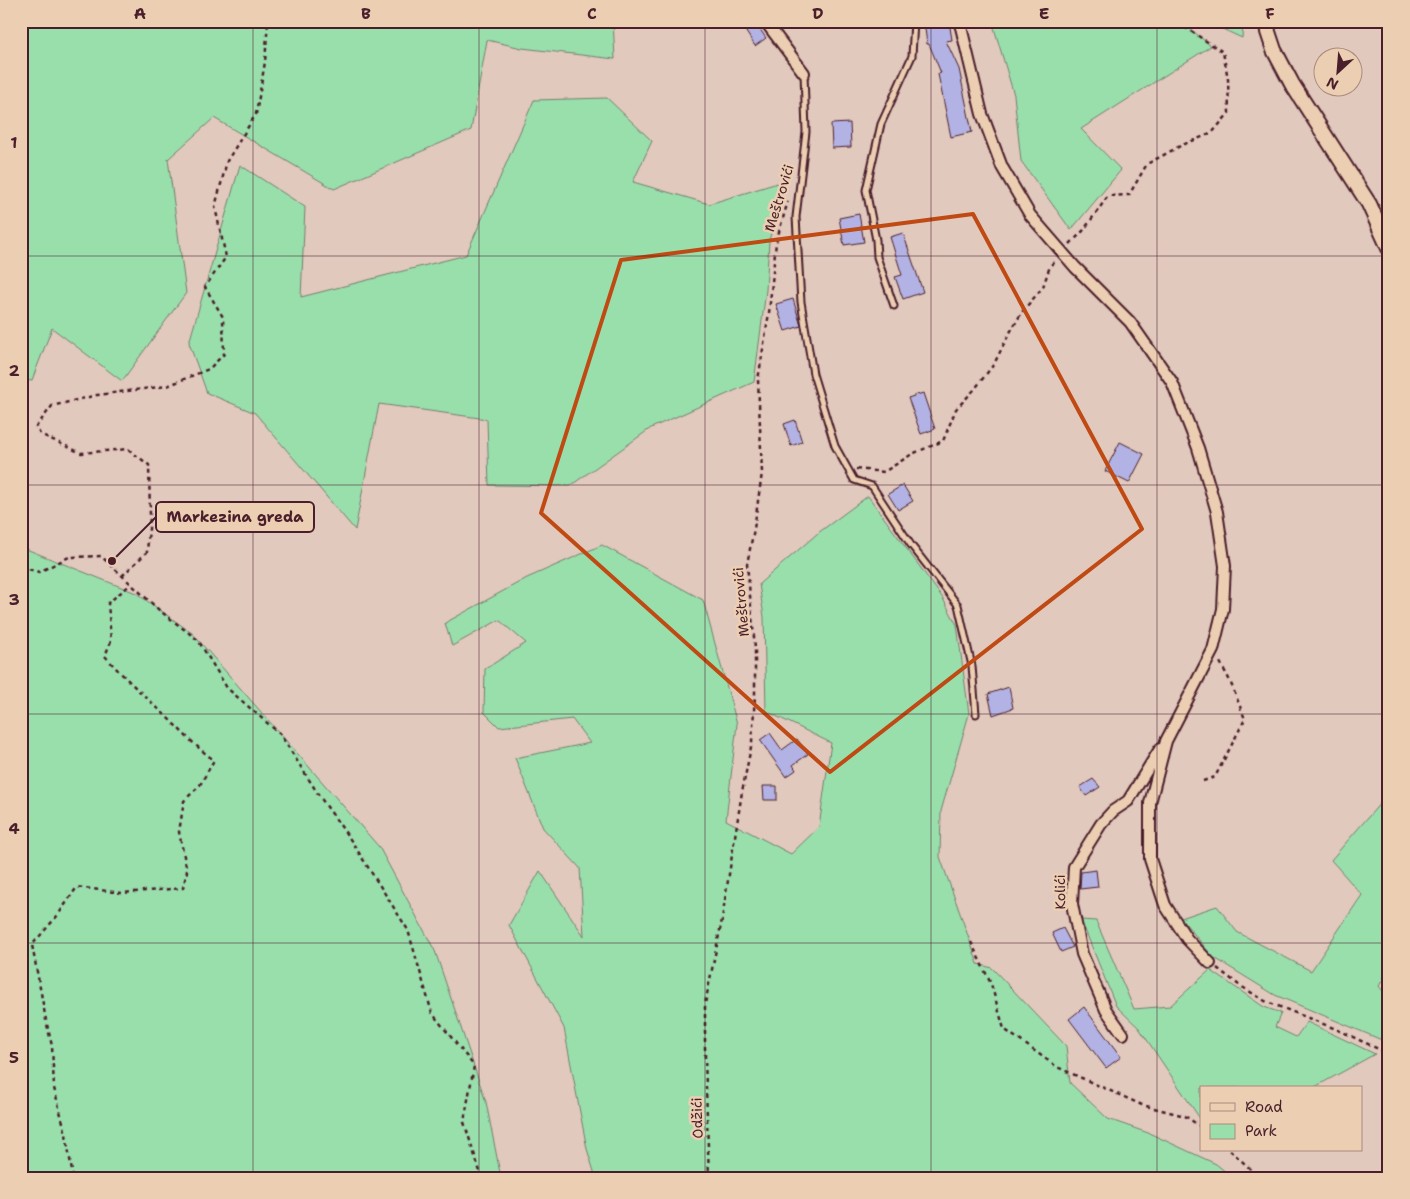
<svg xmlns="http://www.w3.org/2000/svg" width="1410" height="1199" font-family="'Shantell Sans',sans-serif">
<rect width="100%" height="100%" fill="#e1c9bd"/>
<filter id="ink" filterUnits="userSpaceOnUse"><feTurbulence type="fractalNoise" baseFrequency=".02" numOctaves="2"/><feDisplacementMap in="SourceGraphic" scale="10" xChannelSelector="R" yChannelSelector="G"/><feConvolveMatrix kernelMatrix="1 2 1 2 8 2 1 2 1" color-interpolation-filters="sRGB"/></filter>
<g filter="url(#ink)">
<path fill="#99dfac" stroke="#727f6c" d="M 21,21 L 613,21 L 615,59 L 522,48 L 487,40 L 471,130 L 334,189 L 214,118 L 168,159 L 186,293 L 122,381 L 52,328 L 32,380 L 21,383 Z
M 992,21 L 1181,21 L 1211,46 L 1081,129 L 1121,170 L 1071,230 L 1021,161 L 1014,95 Z
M 1205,21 L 1243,21 L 1242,38 Z
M 607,98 L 652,141 L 633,182 L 709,204 L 784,181 L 769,241 L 766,290 L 754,382 L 651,428 L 570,486 L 489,485 L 487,419 L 379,404 L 355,530 L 255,413 L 207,393 L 189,343 L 240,165 L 305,207 L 301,297 L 466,255 L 534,100 Z
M 868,496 L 942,597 L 957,625 L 969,714 L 941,811 L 940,857 L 978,964 L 992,968 L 1066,1046 L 1070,1083 L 1108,1119 L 1151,1134 L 1216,1164 L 1233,1178 L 596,1178 L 587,1149 L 564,1028 L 509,925 L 540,871 L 584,936 L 580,868 L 543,828 L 515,758 L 590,743 L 572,719 L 499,727 L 484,712 L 485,669 L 526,643 L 499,620 L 452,646 L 445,623 L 527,578 L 602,545 L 703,600 L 737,724 L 726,820 L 791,854 L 819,827 L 831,743 L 766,711 L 764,617 L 759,584 L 818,533 Z
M 21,547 L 136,593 L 192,633 L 379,847 L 435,951 L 486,1102 L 501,1178 L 21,1178 Z
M 1389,793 L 1389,968 L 1379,986 L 1389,999 L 1389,1043 L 1275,995 L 1213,957 L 1181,918 L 1217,906 L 1237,932 L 1311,971 L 1362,895 L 1331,860 Z
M 1081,920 L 1096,921 L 1134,1009 L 1170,1006 L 1210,970 L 1264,1007 L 1281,1013 L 1275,1027 L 1296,1037 L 1307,1022 L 1375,1054 L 1313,1088 L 1201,1088 L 1201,1120 L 1139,1028 L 1116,1006 Z"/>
<path fill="#b3b2e4" stroke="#4a1f2b" d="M 739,21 L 754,21 L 766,38 L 755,46 Z
M 924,21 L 949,21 L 952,40 L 946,41 L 959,69 L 972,132 L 951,137 L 938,74 L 941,73 L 929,44 L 927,44 Z
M 850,123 L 851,147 L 832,148 L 831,124 Z
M 859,214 L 864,242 L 844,245 L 839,218 Z
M 903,233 L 923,292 L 903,299 L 895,277 L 902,275 L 890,237 Z
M 793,299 L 801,326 L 785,331 L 776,304 Z
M 923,393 L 935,429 L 921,434 L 908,398 Z
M 795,420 L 802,442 L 791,446 L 784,424 Z
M 1120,442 L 1144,454 L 1129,483 L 1105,471 Z
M 903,485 L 913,501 L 898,510 L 888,494 Z
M 1009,687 L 1013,708 L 993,715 L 988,694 Z
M 770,733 L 782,750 L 797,739 L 808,754 L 793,765 L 796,770 L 786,777 L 760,740 Z
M 1093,779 L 1100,787 L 1086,796 L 1080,787 Z
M 763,786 L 777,786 L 777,800 L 764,800 Z
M 1096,870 L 1098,887 L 1080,889 L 1081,872 Z
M 1063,928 L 1073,947 L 1061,952 L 1052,933 Z
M 1084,1007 L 1121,1057 L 1106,1068 L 1069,1019 Z"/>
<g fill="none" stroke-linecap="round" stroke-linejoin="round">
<g stroke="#4a1f2b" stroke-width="9">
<path id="lane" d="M 804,73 L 806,132 L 796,217 L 801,302 L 813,374 L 835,446 L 854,480 L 872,486 L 911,545 L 958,605 L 972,666 L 976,714
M 894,306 L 877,257 L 876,240 L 866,190 L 881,124 L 912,56 L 914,21"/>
</g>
<g stroke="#4a1f2b" stroke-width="14">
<path id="street" d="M 765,21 L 804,73
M 958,21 L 961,27 L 982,114 L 1002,167 L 1030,215 L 1075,267 L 1130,322 L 1172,382 L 1198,448 L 1217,512 L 1225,566 L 1223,609 L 1213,650 L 1166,741 L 1150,803 L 1150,859 L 1165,905 L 1187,939 L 1210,963
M 1123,1034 L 1106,1010 L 1082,954 L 1072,904 L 1074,867 L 1101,824 L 1113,811 L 1128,801 L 1160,749"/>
</g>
<g stroke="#4a1f2b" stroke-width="18">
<path id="secondary" d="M 1267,21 L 1268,32 L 1274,50 L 1292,84 L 1369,204 L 1389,248"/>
</g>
<path stroke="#4a1f2b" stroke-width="2.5" stroke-dasharray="4 4" stroke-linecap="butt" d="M 1070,244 L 1083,231 L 1108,196 L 1129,195 L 1147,164 L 1182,145 L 1212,133 L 1229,113 L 1228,79 L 1223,52 L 1175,21
M 856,469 L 884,472 L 912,454 L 943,441 L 956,409 L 974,390 L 994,364 L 1008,336 L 1022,312 L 1043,287 L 1050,266 L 1055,261
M 21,567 L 39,572 L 69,557 L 101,556 L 159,610 L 198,640 L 227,688 L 280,734 L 320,797 L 352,842 L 408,930 L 432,1013 L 474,1066 L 464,1122 L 482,1178
M 122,576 L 147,552 L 150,517 L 149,465 L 128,449 L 81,453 L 40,434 L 36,427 L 52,406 L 97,395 L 167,386 L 209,369 L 224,354 L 223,317 L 205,287 L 226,257 L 215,207 L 227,161 L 256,114 L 265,62 L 268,21
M 1203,781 L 1215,777 L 1245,719 L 1230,681 L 1220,662
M 971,942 L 991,984 L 1004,1029 L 1057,1067 L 1142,1105 L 1185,1116 L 1201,1127
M 1217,968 L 1239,985 L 1265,1001 L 1336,1029 L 1389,1054
M 1230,1150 L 1260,1178
M 73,1178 L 66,1134 L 54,1088 L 52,1046 L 46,1020 L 32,945 L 58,915 L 77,887 L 122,893 L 183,888 L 187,871 L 179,832 L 184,801 L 200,785 L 214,760 C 196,747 182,732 166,716 C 145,696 124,678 105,656 L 111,641 L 108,603 L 131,584
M 709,1178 L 705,1057 L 705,1004 L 721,925 L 742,792 L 752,742 L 755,695 L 755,648 L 747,564 L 754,529 L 762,473 L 758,380 L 769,313 L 776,242 L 788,201"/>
<use href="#lane" stroke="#eccfb3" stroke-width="5"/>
<use href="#street" stroke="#eccfb3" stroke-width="10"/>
<use href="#secondary" stroke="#eccfb3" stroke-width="14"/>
</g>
</g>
<path fill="none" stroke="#c04a14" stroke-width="4" stroke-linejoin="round" d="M 973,214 L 1142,529 L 830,772 L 541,513 L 621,260 Z"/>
<path fill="none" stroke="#4a1f2b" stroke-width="1" stroke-opacity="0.55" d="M 253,21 L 253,1178M 479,21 L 479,1178M 705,21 L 705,1178M 931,21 L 931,1178M 1157,21 L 1157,1178M 21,256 L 1389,256M 21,485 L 1389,485M 21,714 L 1389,714M 21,943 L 1389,943"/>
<g text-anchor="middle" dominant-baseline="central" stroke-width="5" stroke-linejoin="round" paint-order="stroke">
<g font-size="14" fill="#4a1f2b" stroke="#eccfb3">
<text transform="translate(779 198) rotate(-73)">Meštrovići</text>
<text transform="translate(741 602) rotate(-95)">Meštrovići</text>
<text transform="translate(1060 892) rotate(-91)">Kolići</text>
<text transform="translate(697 1118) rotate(-92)">Odžići</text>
</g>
</g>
<path fill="none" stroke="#4a1f2b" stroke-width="2" d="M112 561L156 517"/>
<circle fill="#4a1f2b" stroke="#eccfb3" stroke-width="2" cx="112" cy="561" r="5"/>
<rect fill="#eccfb3" stroke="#4a1f2b" stroke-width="2" x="156" y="502" width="158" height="30" rx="5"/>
<g font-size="15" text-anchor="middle" font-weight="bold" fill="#4a1f2b">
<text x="235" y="522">Markezina greda</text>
</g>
<rect width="1410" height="1199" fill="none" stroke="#eccfb3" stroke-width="55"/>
<rect x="1200" y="1086" width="162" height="65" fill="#eccfb3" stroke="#ab897d"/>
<rect x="1210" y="1103" width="25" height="8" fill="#eccfb3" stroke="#ab897d"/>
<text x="1245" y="1112" font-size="15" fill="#4a1f2b">Road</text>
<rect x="1210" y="1124" width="25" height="15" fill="#99dfac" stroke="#ab897d"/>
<text x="1245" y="1136" font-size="15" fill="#4a1f2b">Park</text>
<g transform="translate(1338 72) rotate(206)"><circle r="24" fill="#eccfb3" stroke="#ab897d"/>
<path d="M0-4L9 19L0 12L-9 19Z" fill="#4a1f2b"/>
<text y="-8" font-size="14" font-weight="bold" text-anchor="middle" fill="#4a1f2b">N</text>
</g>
<rect x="28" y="28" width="1354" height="1144" fill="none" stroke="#4a1f2b" stroke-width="2"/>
<g font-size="16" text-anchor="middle" font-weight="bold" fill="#4a1f2b">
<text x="140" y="19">A</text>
<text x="366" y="19">B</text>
<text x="592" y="19">C</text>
<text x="818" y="19">D</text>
<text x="1044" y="19">E</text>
<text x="1270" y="19">F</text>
<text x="14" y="148">1</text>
<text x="14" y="376">2</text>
<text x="14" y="605">3</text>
<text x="14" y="834">4</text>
<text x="14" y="1063">5</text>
</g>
</svg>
